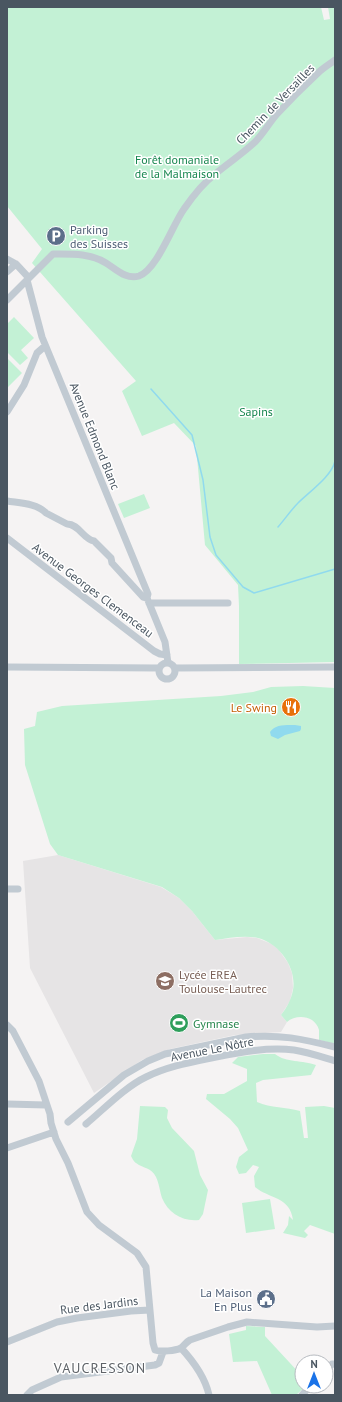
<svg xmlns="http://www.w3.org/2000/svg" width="342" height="1402" font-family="'PT Sans',sans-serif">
<rect width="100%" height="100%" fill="#f5f3f3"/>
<path fill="#e6e4e5" d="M 58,855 L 161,887 L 179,898 L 192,911 L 215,940 L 247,937 L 257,938 L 272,944 L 279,950 L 288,963 L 292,973 L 293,988 L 290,1001 L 281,1015 L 287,1022 L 281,1032 L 235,1035 L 170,1049 L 142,1060 L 94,1093 L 30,968 L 23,861 Z"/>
<path fill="#c3f1d5" d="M 7,7 L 321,7 L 324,20 L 330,19 L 328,7 L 335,7 L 335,662 L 239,664 L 239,606 L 238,585 L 205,545 L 196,446 L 174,423 L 142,436 L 122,391 L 136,381 L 32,263 L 42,249 L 7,206 Z
M 14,317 L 34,338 L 21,350 L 28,358 L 20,365 L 7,352 L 7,324 Z
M 7,358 L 22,373 L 7,388 Z
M 144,494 L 150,508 L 124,518 L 118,504 Z
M 303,686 L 335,688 L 335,1044 L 319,1040 C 319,1037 319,1033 319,1030 C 315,1015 296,1014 287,1022 L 281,1015 C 287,1007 291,1000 293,990 C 297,968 279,943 258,938 C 244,935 229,938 215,940 L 192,911 L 179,898 L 162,887 L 58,855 L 50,844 L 25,765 L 24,729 L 35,726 L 37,712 L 62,706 L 221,696 L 253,692 L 271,687 Z
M 263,1054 L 275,1054 C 286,1063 303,1060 316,1065 L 311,1075 L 263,1080 L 256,1083 L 257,1102 C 271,1108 286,1107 300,1111 L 304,1138 L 308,1138 L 305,1107 L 324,1106 L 335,1108 L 335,1234 L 310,1225 L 304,1231 L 308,1235 L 305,1238 L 283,1233 L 288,1225 L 289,1216 L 293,1220 C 290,1196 269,1199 255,1187 L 254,1176 L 259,1167 L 253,1165 L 246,1173 L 239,1174 L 236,1167 L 239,1157 L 248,1150 L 238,1128 L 230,1119 L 206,1099 L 207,1094 L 224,1094 L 247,1081 L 247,1069 L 232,1063 L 238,1057 Z
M 140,1106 L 165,1107 L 168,1110 L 167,1118 L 172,1128 L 194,1151 L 200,1175 L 208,1190 L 203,1214 L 199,1220 C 183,1222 168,1213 162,1198 C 160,1192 159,1183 156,1177 C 151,1167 144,1169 136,1163 C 134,1162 132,1158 131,1156 L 137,1139 Z
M 270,1199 L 275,1229 L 246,1233 L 242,1203 Z
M 246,1326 L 265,1327 L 265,1336 L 302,1376 L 302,1386 L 306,1386 L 296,1395 L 272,1395 L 257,1361 L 233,1362 L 229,1334 L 246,1330 Z"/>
<path fill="#90daee" d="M 295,725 L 301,726 L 301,729 L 300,731 L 285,735 L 278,739 L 271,736 L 270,732 C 275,724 287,725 295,725 Z"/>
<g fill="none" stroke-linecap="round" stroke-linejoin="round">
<path stroke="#90daee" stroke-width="1.5" d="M 151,389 L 192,435 L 203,480 L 210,537 L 216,555 L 243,587 L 254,593 L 335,569
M 278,527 C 285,519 291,510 298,503 C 309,492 332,476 335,461"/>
<path stroke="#c1cad2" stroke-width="7" d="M 7,259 L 16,264 L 29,278
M 7,272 L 16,264
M 27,280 L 42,337 L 148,594 L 147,598 L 165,642 L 168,663
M 7,300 L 53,254 C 71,254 90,253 106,263 C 116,269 126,280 139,276 C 157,270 173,224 184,209 C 193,196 202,184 214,175 C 228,163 241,155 255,142 C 263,134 269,123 277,114 C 290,100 304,86 318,73 C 323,68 330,64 335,60
M 7,412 L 24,385 L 37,353 L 45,346
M 7,501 C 19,503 37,503 46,513 L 67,524 C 79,524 83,539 94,541 L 111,558 L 112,563 L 143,597 L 147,598
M 7,538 L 154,651 L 160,654 L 167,655
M 149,603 L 228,603
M159 671a8 8 0 1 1 16 0a8 8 0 1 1-16 0Z
M 7,667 L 159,668
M 175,668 L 335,667
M 7,889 L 18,889
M 7,1025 L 13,1031 L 39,1081 L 50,1114 L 51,1123 L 56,1139 L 68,1163 L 87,1212 L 99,1225 L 137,1253 L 146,1267 L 153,1343 L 155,1350 C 161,1352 175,1351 181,1348 C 184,1346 186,1342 190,1340 L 228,1327 L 247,1322 L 317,1327 L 335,1326
M 7,1104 L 46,1105
M 68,1122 L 124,1075 L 148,1061 L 165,1054 L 246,1037 C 279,1034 303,1039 335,1047
M 86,1124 C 104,1109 125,1087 146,1077 C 168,1066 192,1062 216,1057 C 241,1052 268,1047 294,1050 C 308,1052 322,1057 335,1061
M 7,1148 L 54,1132
M 7,1342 L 57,1322 L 77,1318 L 131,1311 L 150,1310
M 181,1348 C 194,1362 205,1377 209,1395
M 326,1371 L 332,1364 L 335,1364
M 27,1395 L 32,1390 L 61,1377 L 155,1365 L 159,1363 L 163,1352
M 302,1395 L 310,1386"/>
</g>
<defs>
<g id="parking-disc" transform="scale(1)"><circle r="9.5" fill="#5c6f8a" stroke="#fff"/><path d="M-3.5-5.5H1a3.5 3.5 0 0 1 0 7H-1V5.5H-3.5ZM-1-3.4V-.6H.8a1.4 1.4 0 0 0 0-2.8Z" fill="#fff"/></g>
<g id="restaurant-disc" transform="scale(1)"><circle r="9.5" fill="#e8710a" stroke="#fff"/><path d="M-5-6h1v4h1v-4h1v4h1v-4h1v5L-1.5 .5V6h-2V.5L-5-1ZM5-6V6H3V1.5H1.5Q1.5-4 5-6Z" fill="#fff"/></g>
<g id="school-disc" transform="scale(1)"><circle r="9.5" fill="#8d6e63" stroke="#fff"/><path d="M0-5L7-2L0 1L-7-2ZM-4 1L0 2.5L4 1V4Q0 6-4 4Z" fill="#fff"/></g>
<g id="stadium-disc" transform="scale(1)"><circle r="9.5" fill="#2e9e5b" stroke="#fff"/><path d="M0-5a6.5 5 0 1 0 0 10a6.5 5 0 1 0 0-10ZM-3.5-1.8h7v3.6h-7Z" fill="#fff"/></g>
<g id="civic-disc" transform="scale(1)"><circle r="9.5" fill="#5c6f8a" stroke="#fff"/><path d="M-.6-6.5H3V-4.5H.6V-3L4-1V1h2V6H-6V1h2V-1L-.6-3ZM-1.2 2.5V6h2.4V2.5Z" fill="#fff"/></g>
</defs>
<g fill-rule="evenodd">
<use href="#parking-disc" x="56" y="236"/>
<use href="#restaurant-disc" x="291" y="707"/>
<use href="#school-disc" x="165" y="981"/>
<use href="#stadium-disc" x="179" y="1023"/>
<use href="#civic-disc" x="266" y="1299"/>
</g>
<g text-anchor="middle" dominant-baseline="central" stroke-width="3" stroke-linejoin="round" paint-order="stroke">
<g font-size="12" fill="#4a5661" stroke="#fff">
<text transform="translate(275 104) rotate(-46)">Chemin de Versailles</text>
<text transform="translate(95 436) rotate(68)">Avenue Edmond Blanc</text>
<text transform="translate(93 590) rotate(37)">Avenue Georges Clemenceau</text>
<text transform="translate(212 1049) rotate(-11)">Avenue Le Nôtre</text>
<text transform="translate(99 1305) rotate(-7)">Rue des Jardins</text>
</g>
<g font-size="12" fill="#17864f" stroke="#fff">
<text x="177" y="159">Forêt domaniale<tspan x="177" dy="14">de la Malmaison</tspan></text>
<text x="256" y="411">Sapins</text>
</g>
<g font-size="12" fill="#4e5e75" stroke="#fff" text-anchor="start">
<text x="70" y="229">Parking<tspan x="70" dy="14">des Suisses</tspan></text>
<text x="252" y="1292" text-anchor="end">La Maison<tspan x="252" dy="14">En Plus</tspan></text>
</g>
<g font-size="12" fill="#c56008" stroke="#fff" text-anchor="end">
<text x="277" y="707">Le Swing</text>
</g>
<g font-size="12" fill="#785e54" stroke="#fff" text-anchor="start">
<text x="179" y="974">Lycée EREA<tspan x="179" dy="14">Toulouse-Lautrec</tspan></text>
</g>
<g font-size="12" fill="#27864d" stroke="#fff" text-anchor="start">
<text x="193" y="1023">Gymnase</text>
</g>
<g font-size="14" letter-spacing="1" fill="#5f6368" stroke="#fff">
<text x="100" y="1368">VAUCRESSON</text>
</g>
</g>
<rect width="342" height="1402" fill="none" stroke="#4a5661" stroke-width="16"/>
<g transform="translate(314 1374)"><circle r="19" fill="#ffffff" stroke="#b7bbc0"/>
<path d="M0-3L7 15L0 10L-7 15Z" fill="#1a73e8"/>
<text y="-6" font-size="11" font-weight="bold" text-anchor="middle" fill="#4a5661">N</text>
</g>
</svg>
